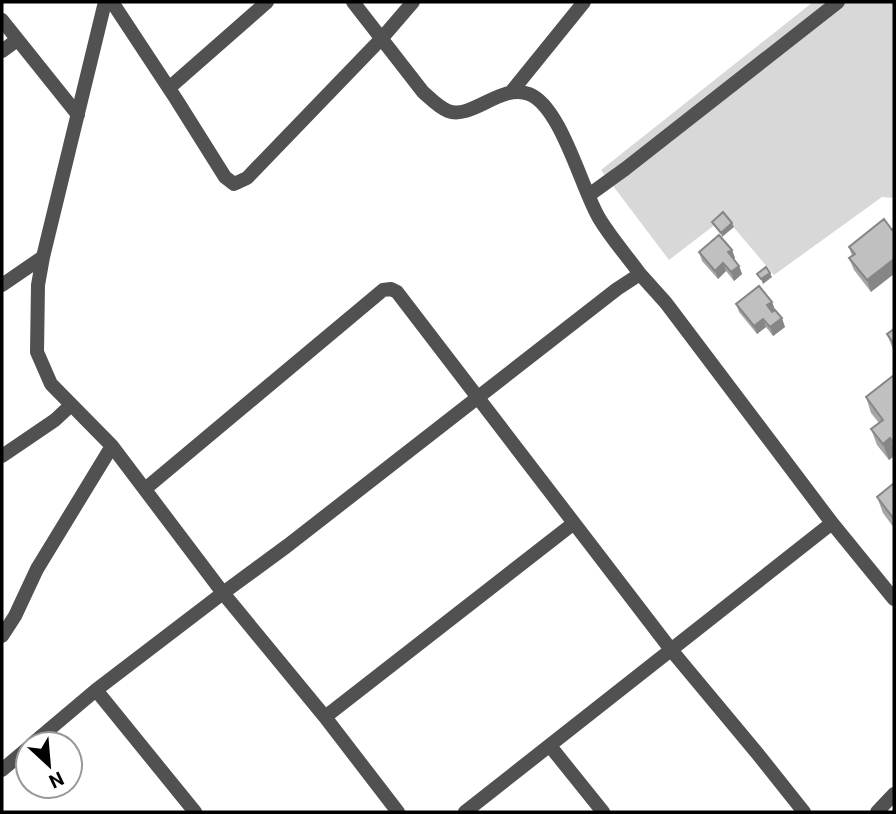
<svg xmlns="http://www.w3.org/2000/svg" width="896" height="814" font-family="Roboto,sans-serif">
<rect width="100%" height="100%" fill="#fff"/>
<path fill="#d8d8d8" d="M 813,2 L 894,2 L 894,198 L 882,197 L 774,275 L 725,217 L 669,260 L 601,170 Z"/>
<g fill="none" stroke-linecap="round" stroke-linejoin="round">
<path stroke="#515151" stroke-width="14" d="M 105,2 L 43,257 L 38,285 L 37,352 L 51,384 L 112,446 L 223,593 L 325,717 L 398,812
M 112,2 L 176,99 L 225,177 L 234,184 L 247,178 L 382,38 L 413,2
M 353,2 L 423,92 C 431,99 438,107 448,111 C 472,120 501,83 529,94 C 561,106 582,190 599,218 C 611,238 627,256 640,274
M 2,20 L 78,115
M 2,51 L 17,40
M 169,88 L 267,2
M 512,91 L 584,2
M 589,195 L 625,169 L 838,2
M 2,285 L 43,257
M 2,456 L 55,420 L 71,405
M 145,489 L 383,290 L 391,289 L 397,292 L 672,651 L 757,753 L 804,812
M 2,636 L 15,616 L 37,569 L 112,446
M 96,690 L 195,812
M 325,717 L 574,523
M 32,744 L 96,690 L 223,593 L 287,546 L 617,289 L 640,274 L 666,303 L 832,523 L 894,599
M 550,746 L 603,812
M 2,770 L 28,748
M 465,812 L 832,523
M 877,812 L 894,794"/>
</g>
<path fill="#a5a5a5" d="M 884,219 L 871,292 L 854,270 L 849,258 L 852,256 L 849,247 Z
M 732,250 L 735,258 L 734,259 L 739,266 L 742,274 L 734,281 L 726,271 L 718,279 L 702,261 L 699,252 Z
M 772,302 L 775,310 L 785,327 L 773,336 L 766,327 L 757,334 L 739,312 L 736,304 Z
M 894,329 L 894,352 L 887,334 Z
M 894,375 L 894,456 L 889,460 L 877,445 L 871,429 L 879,423 L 871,413 L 866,397 Z
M 894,483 L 894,528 L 883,513 L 877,497 Z"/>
<path fill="#868686" d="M 732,223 L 734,227 L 722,237 L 721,233 Z
M 732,250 L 735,258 L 731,261 L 728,252 Z
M 894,259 L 894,274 L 871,292 L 867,280 Z
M 723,263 L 726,271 L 718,279 L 715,271 Z
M 739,266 L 742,274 L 734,281 L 731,272 Z
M 770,273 L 772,277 L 763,284 L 761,279 Z
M 772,302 L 775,310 L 770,314 L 767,305 Z
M 782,318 L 785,327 L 773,336 L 770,327 Z
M 763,319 L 766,327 L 757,334 L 754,326 Z
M 890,438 L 894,449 L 894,456 L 889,460 L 883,444 Z"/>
<path fill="#c0c0c0" stroke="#868686" stroke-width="2" d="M 723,212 L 732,223 L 721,233 L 712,222 Z
M 884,219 L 892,230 L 894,228 L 894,259 L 867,280 L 849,258 L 855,254 L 849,247 Z
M 719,235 L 732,250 L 728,252 L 739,266 L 731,272 L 723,263 L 715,271 L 699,252 Z
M 766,267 L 770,273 L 761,279 L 757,274 Z
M 759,286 L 772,302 L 767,305 L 772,312 L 775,310 L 782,318 L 770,327 L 763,319 L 754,326 L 736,304 Z
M 894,329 L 894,344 L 887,334 Z
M 894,375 L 894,443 L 890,438 L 883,444 L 871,429 L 883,420 L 866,397 Z
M 894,483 L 894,519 L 877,497 Z"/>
<rect width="896" height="814" fill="none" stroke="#000000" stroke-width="7"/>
<g transform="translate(49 765) rotate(154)"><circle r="33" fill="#ffffff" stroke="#999999" stroke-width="2"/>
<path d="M0-5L12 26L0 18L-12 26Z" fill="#000000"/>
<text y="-10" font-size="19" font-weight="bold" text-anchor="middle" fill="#000000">N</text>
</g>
</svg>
